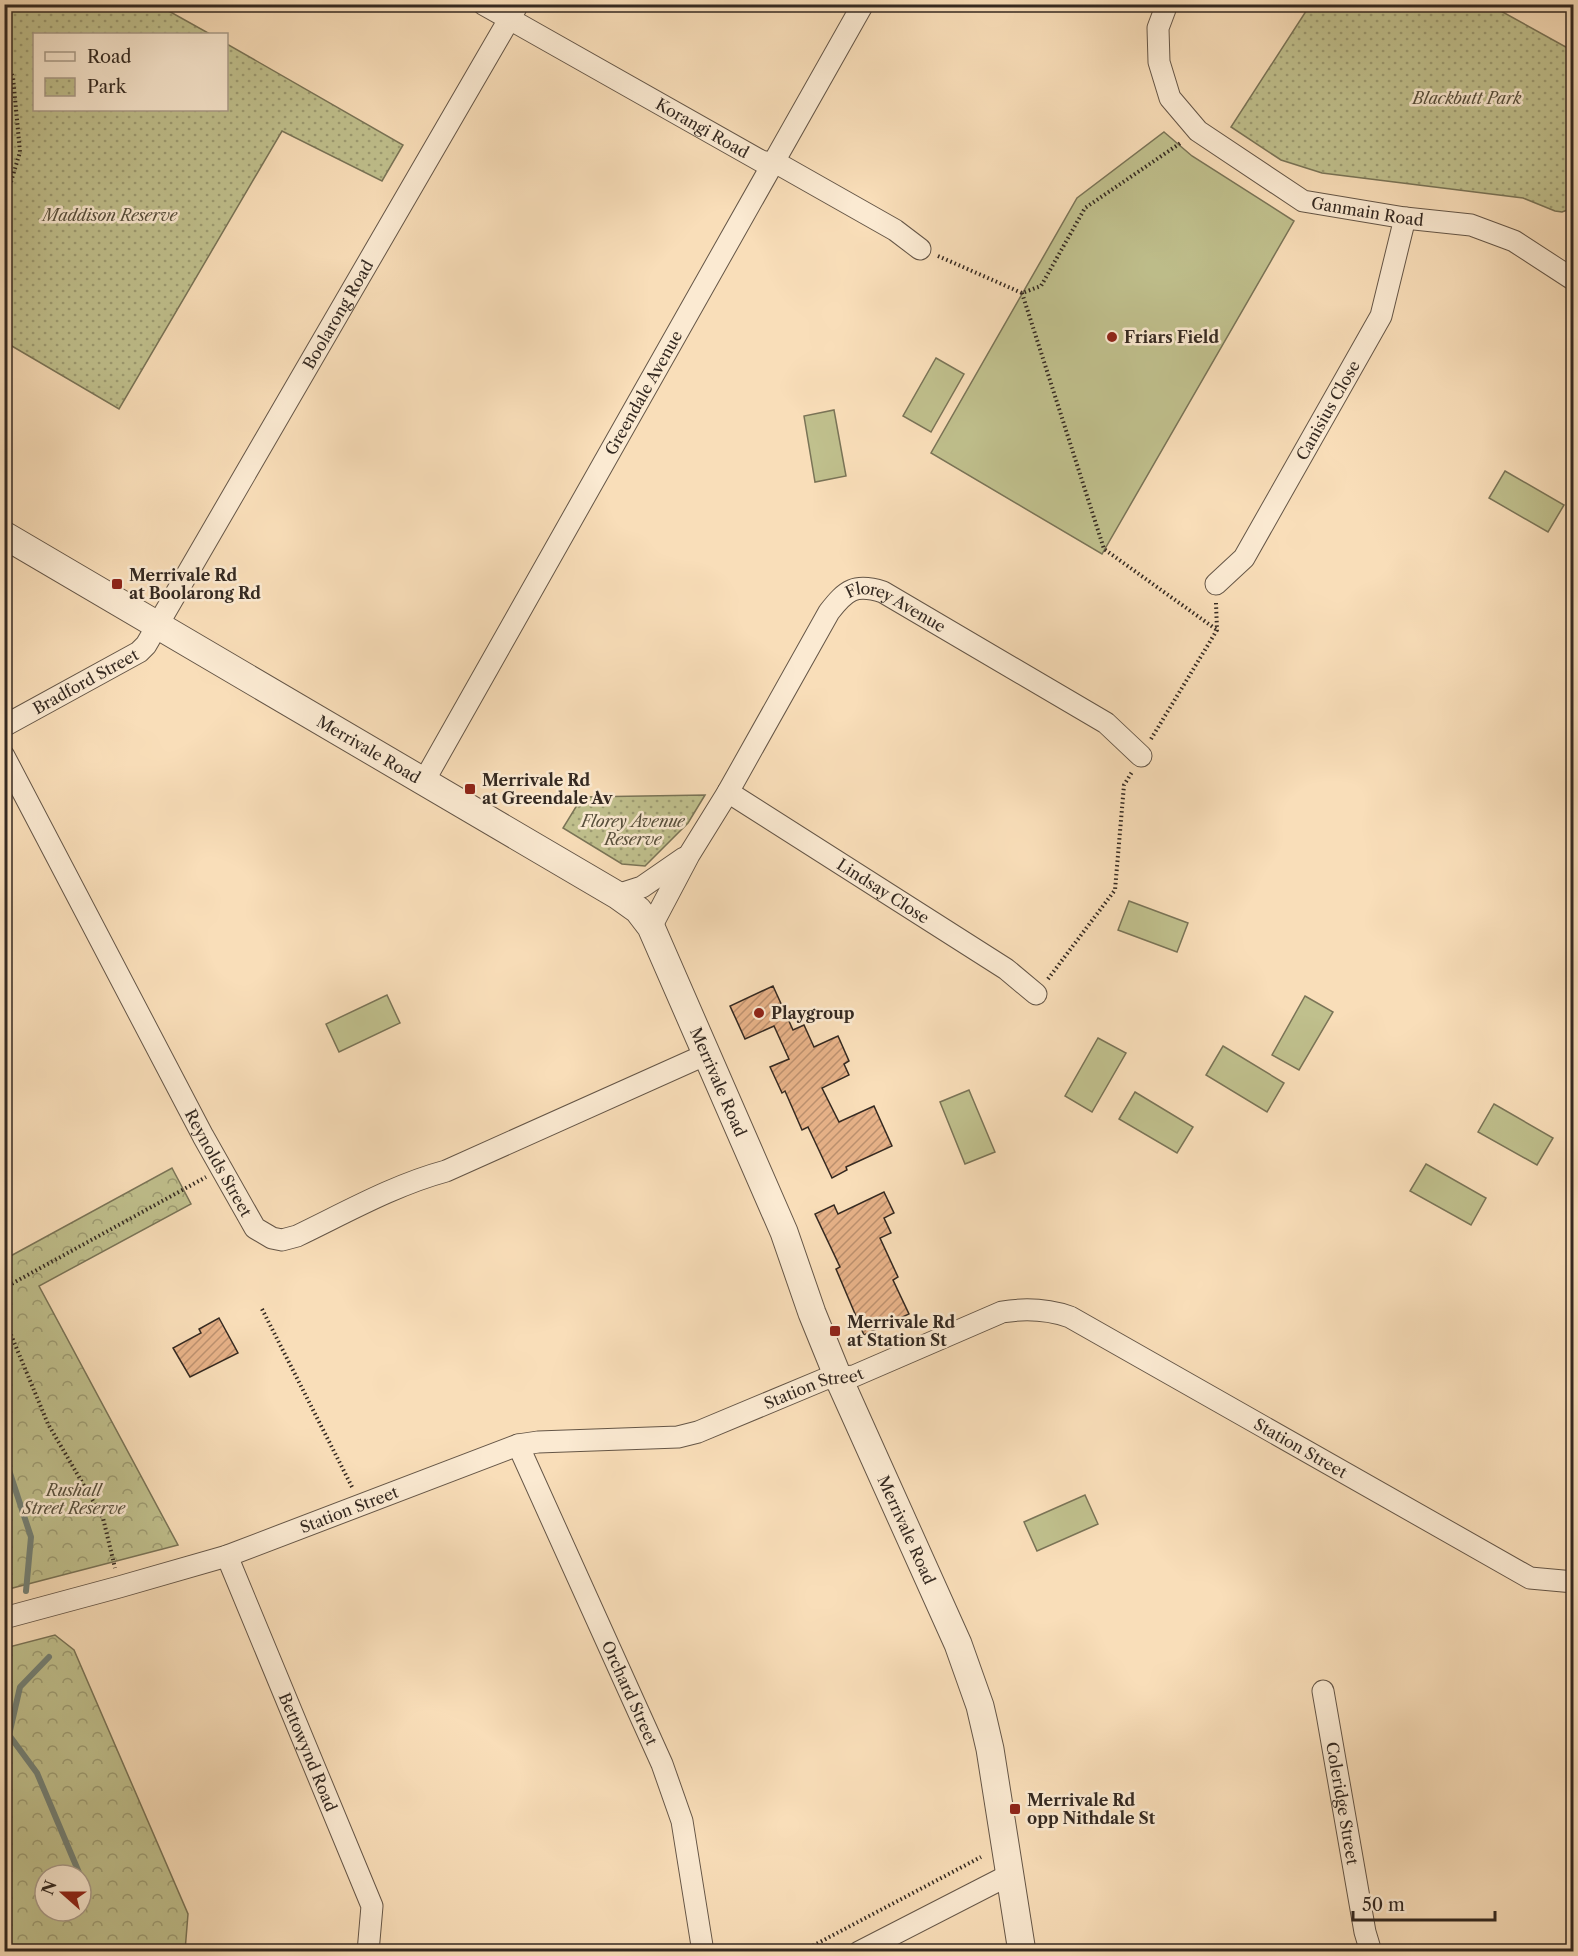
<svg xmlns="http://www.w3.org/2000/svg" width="1578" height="1956" font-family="'Libre Caslon Text',serif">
<defs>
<pattern id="forest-crowns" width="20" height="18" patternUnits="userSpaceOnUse" patternTransform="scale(1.5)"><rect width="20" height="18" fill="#c0c08d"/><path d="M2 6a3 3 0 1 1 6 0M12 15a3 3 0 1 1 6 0" fill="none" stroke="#9d9c73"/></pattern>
<pattern id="park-dots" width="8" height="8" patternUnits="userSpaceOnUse" patternTransform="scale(1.5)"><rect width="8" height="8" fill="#c0c08d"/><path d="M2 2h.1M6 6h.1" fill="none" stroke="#9d9c73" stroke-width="1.8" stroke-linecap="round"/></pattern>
<pattern id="building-hatch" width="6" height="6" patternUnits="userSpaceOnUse" patternTransform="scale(1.5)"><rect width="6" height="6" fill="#e7b288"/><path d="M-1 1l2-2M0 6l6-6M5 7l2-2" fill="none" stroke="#bc916f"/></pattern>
</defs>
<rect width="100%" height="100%" fill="#f9deb9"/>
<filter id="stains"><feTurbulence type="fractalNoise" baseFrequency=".00333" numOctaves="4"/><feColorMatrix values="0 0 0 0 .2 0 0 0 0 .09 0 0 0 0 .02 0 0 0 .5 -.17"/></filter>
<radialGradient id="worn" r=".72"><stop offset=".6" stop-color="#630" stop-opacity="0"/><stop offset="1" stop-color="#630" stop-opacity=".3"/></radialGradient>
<path fill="#c0c08d" stroke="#7a7457" stroke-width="1.5" d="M 1164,132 L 1192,156 L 1294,221 L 1102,554 L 931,453 L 1077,198 Z
M 936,358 L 964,374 L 931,432 L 903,416 Z
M 834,410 L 846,476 L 815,482 L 804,416 Z
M 1505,471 L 1564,505 L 1548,532 L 1489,498 Z
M 1129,901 L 1188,923 L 1177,952 L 1118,930 Z
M 387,995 L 400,1023 L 339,1052 L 326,1024 Z
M 1305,996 L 1333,1012 L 1299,1070 L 1272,1055 Z
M 1098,1038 L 1126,1053 L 1092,1112 L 1065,1096 Z
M 1223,1046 L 1284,1083 L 1267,1112 L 1206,1075 Z
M 969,1090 L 995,1152 L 965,1164 L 940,1102 Z
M 1135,1092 L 1193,1127 L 1177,1153 L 1119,1119 Z
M 1494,1104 L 1553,1138 L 1537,1165 L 1478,1132 Z
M 1426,1164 L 1486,1198 L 1471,1225 L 1410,1191 Z
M 1085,1495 L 1098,1524 L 1037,1551 L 1024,1522 Z"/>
<path fill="url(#forest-crowns)" stroke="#7a7457" stroke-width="1.5" fill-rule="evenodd" d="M 172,1168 L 191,1204 L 39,1286 L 178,1545 L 5,1590 L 5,1259 Z
M 55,1635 L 74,1650 L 188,1914 L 185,1951 L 5,1951 L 5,1648 ZM 45,1875 L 81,1875 L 81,1911 L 45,1911 Z"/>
<path fill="url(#park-dots)" stroke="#7a7457" stroke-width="1.5" d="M 5,4 L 158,5 L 210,34 L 34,34 L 34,110 L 226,110 L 227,44 L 403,145 L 382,181 L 282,131 L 119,409 L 5,342 Z
M 1310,5 L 1490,5 L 1573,51 L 1573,206 L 1570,209 L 1562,212 L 1555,211 L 1523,198 L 1322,173 L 1281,160 L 1231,127 Z
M 705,795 L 688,823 L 645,866 L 622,864 L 563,828 L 582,797 Z"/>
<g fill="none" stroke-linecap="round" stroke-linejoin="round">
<path stroke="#748176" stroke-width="6" d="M 4,1455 L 31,1537 L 26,1591
M 49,1657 L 20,1687 L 9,1735 L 37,1773 L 80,1875"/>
</g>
<path fill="url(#building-hatch)" stroke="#342921" stroke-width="1.5" d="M 773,986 L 793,1030 L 804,1025 L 814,1047 L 838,1036 L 849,1061 L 844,1064 L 849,1075 L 822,1088 L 839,1122 L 874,1106 L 892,1146 L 846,1167 L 847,1170 L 832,1178 L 808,1127 L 802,1130 L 785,1091 L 782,1093 L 770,1067 L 789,1059 L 774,1026 L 745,1039 L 730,1006 Z
M 884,1192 L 894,1213 L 884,1218 L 891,1233 L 880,1238 L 898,1277 L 893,1280 L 909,1314 L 864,1335 L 836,1269 L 840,1267 L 815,1214 L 834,1205 L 838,1214 Z
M 219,1318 L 238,1353 L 190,1377 L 173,1348 L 201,1333 L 199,1329 Z"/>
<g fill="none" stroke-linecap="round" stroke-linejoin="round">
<g stroke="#655647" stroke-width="23">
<g id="minor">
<path id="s1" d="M 483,4 L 761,161 L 782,166 L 895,230 L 920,249"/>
<path id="s2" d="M 1167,4 L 1158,28 L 1159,62 L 1170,98 L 1198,131 L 1303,201 L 1405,218 L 1471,225 L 1514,241 L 1574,280"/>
<path id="s3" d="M 1216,584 L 1244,558 L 1381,316 L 1405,218"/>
<path id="s4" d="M 4,726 L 139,652 L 146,645 L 518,4"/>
<path id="s5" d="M 4,756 L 203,1136 L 255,1228 L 272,1238 L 282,1240 L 297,1236 C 345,1213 394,1185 446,1171 L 707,1054"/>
<path id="s6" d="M 424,781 L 863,4"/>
<path id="s7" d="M 728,792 L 1006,969 L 1036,994"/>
<path d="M 617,895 L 642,887 L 684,858"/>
<path id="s8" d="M 651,927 L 689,855 L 728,792 L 829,612 C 846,590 855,583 883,592 L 1106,723 L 1141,756"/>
<path id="s9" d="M 518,1445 L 662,1764 L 682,1821 L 703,1952"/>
<path id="s10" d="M 227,1556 L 372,1906 L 368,1952"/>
<path id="s11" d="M 4,1618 L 119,1587 L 227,1556 L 518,1445 L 538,1442 L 678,1437 L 698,1432 L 825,1379 L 854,1376 L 1002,1312 C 1026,1308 1047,1309 1070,1317 L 1530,1578 L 1574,1582"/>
<path id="s12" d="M 1323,1691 L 1365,1932 L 1371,1952"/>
<path d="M 859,1952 L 1011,1874"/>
</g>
</g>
<g stroke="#655647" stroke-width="29">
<g id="tertiary">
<path id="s13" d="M 4,535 L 617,895 L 638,910 L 651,927 L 784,1232 L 812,1313 L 838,1377 L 958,1644 L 980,1706 L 990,1749 L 1022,1952"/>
</g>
</g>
<path stroke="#342921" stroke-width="4" stroke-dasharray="1.5 3" stroke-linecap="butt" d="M 4,58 L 13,77 L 20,152 L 4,205
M 938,256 L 1022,293 L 1041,286 L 1085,208 L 1182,142
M 1022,293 L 1104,549 L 1217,630
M 1151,739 L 1217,630 L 1216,603
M 1048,979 L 1115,890 L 1124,785 L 1132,772
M 4,1288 L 206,1177
M 262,1309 L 352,1487
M 4,1318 L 48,1424 L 103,1518 L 115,1568
M 801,1952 L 981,1857"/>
<use href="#minor" stroke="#fbead2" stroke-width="21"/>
<use href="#tertiary" stroke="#fbead2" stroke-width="27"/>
</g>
<g fill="#8f2418" stroke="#fbead2" stroke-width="2">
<circle cx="1112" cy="337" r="6"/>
<rect x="111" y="578" width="12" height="12" rx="3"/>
<rect x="464" y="783" width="12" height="12" rx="3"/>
<circle cx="759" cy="1013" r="6"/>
<rect x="829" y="1325" width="12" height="12" rx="3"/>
<rect x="1009" y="1803" width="12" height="12" rx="3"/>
</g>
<g text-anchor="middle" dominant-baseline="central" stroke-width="5" stroke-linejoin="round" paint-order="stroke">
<g font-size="16" font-style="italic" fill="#574f3c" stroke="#fbead2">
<text x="1467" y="98">Blackbutt Park</text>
<text x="110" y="215">Maddison Reserve</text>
<text x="633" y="821">Florey Avenue<tspan x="633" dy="18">Reserve</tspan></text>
<text x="74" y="1490">Rushall<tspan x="74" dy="18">Street Reserve</tspan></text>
</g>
<g font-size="16" fill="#342921" stroke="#fbead2">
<text stroke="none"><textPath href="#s1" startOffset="252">Korangi Road</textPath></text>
<text stroke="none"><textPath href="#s2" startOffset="332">Ganmain Road</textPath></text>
<text stroke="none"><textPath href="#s4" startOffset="546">Boolarong Road</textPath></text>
<text stroke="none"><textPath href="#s6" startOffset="446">Greendale Avenue</textPath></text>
<text stroke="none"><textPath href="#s3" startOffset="208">Canisius Close</textPath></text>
<text stroke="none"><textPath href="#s8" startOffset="442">Florey Avenue</textPath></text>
<text stroke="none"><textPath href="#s4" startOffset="93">Bradford Street</textPath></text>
<text stroke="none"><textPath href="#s13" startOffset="423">Merrivale Road</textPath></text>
<text stroke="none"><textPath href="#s7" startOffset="184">Lindsay Close</textPath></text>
<text stroke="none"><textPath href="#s13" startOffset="927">Merrivale Road</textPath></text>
<text stroke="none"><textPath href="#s5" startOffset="460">Reynolds Street</textPath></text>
<text stroke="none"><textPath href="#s11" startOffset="848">Station Street</textPath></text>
<text stroke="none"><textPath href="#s11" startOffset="1386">Station Street</textPath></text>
<text stroke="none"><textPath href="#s11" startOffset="362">Station Street</textPath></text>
<text stroke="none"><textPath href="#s13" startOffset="1413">Merrivale Road</textPath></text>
<text stroke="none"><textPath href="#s9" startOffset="272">Orchard Street</textPath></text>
<text stroke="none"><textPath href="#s10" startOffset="212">Bettowynd Road</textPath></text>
<text stroke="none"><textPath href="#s12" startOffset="114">Coleridge Street</textPath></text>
</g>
<g font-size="16" font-weight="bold" fill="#342921" stroke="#fbead2" text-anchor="start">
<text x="1124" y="337">Friars Field</text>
<text x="129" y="575">Merrivale Rd<tspan x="129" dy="18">at Boolarong Rd</tspan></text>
<text x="482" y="780">Merrivale Rd<tspan x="482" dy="18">at Greendale Av</tspan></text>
<text x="771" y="1013">Playgroup</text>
<text x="847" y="1322">Merrivale Rd<tspan x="847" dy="18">at Station St</tspan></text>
<text x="1027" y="1800">Merrivale Rd<tspan x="1027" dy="18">opp Nithdale St</tspan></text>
</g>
</g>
<rect width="1578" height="1956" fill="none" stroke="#f9deb9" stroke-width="24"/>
<rect x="6" y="6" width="1566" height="1944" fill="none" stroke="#342921" stroke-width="3"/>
<rect x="12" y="12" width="1554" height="1932" fill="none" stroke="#342921" stroke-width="1.5"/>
<rect x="33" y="33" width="195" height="78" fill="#fbead2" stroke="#ab9d8b" stroke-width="1.5"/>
<rect x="45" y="52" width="30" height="9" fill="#fbead2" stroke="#ab9d8b" stroke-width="1.5"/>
<text x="87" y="63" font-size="18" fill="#342921">Road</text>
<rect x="45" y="78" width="30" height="18" fill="url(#park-dots)" stroke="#ab9d8b" stroke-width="1.5"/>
<text x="87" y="93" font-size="18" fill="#342921">Park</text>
<g transform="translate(63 1893) rotate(291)"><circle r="28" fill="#fbead2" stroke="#ab9d8b" stroke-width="1.5"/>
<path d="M0-4.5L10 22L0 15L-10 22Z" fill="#8f2418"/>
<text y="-9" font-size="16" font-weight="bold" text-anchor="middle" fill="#342921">N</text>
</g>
<path d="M1353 1911v9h142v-9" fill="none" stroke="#342921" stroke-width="3"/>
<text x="1362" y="1911" font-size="18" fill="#342921" stroke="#fbead2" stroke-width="4.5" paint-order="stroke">50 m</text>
<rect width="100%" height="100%" filter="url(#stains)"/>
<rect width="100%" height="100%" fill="url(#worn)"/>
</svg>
